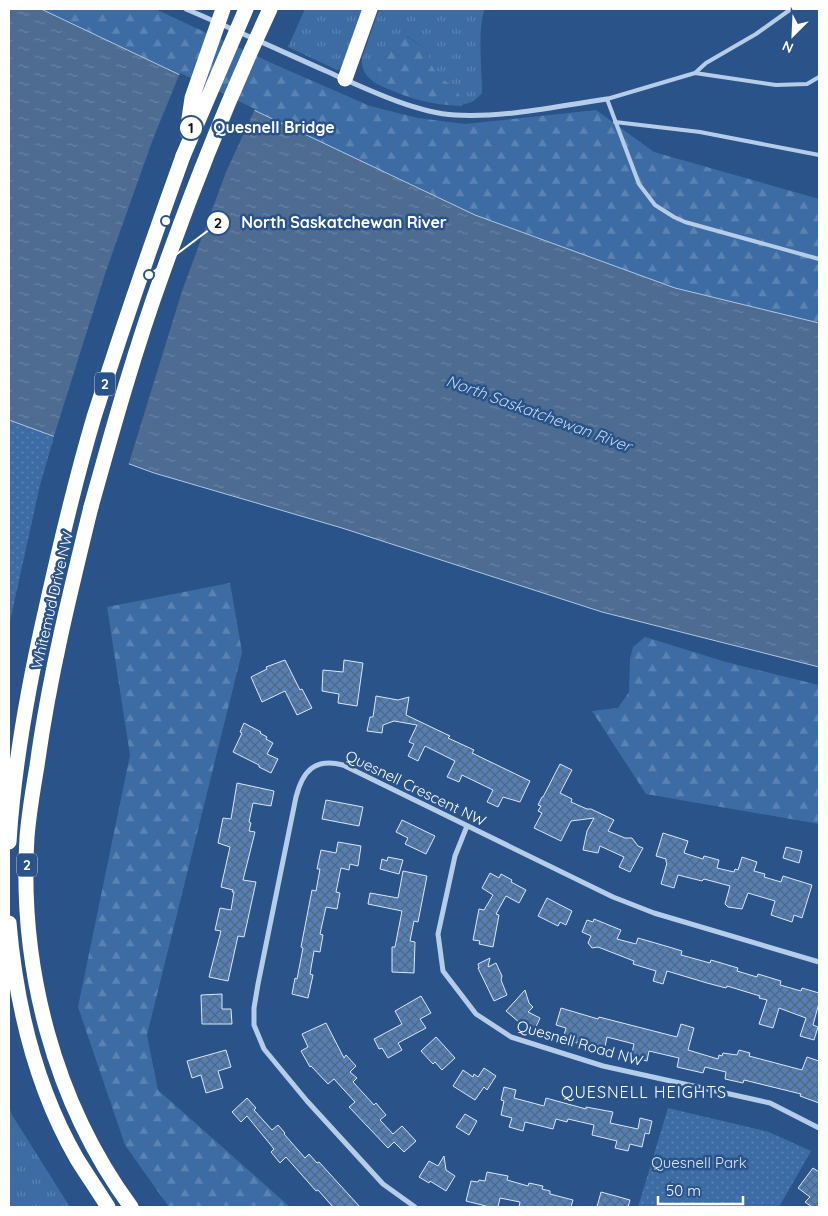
<svg xmlns="http://www.w3.org/2000/svg" width="828" height="1216" font-family="Quicksand,sans-serif">
<defs>
<pattern id="grass-tufts" width="24" height="20" patternUnits="userSpaceOnUse" patternTransform="scale(1.25)"><rect width="24" height="20" fill="#3d6ca5"/><path d="M3 7l-1-3M5 7V3M7 7l1-3M15 17l-1-3M17 17v-4M19 17l1-3" fill="none" stroke="#5a82b2"/></pattern>
<pattern id="forest-firs" width="22" height="20" patternUnits="userSpaceOnUse" patternTransform="scale(1.25)"><rect width="22" height="20" fill="#3d6ca5"/><path d="M5 1l3.5 6h-7zM16 11l3.5 6h-7z" fill="#5a82b2"/></pattern>
<pattern id="park-dots" width="8" height="8" patternUnits="userSpaceOnUse" patternTransform="scale(1.25)"><rect width="8" height="8" fill="#3d6ca5"/><path d="M2 2h.1M6 6h.1" fill="none" stroke="#5a82b2" stroke-width="1.8" stroke-linecap="round"/></pattern>
<pattern id="water-ripples" width="26" height="14" patternUnits="userSpaceOnUse" patternTransform="scale(1.25)"><rect width="26" height="14" fill="#4e6c92"/><path d="M2 4q2-2 4 0t4 0M15 11q2-2 4 0t4 0" fill="none" stroke="#6982a2"/></pattern>
<pattern id="building-cross-hatch" width="8" height="8" patternUnits="userSpaceOnUse" patternTransform="scale(1.25)"><rect width="8" height="8" fill="#557eb2"/><path d="M0 0l8 8M0 8l8-8" fill="none" stroke="#516884"/></pattern>
</defs>
<rect width="100%" height="100%" fill="#295389"/>
<path fill="url(#grass-tufts)" d="M 305,9 L 363,9 L 342,69 L 337,70 L 288,47 Z
M 379,9 L 485,9 C 477,27 482,71 482,93 C 477,99 472,103 464,104 L 455,87 L 439,77 L 431,64 L 426,49 L 407,36 L 380,63 L 375,83 C 366,76 361,70 362,58 Z
M 9,1107 L 12,1115 L 70,1207 L 9,1207 Z"/>
<path fill="url(#forest-firs)" d="M 41,9 L 155,9 L 276,65 L 370,106 L 418,118 L 465,124 L 596,110 L 654,152 L 819,199 L 819,323 L 675,288 L 475,215 Z
M 406,36 L 426,49 L 431,64 L 439,77 L 455,87 L 464,104 L 461,106 C 430,105 403,97 375,83 L 380,63 Z
M 230,583 L 242,652 L 147,1035 L 158,1090 L 290,1207 L 169,1207 L 125,1145 L 78,1007 L 130,755 L 107,607 Z
M 645,637 L 726,662 L 819,685 L 819,824 L 646,794 L 592,711 L 618,708 L 629,692 L 630,659 L 633,647 Z"/>
<path fill="url(#park-dots)" d="M 9,420 L 54,437 L 40,485 L 9,626 Z
M 668,1108 L 769,1132 L 811,1151 L 779,1207 L 638,1207 Z"/>
<path fill="url(#water-ripples)" stroke="#abc8e9" d="M 9,9 L 41,9 L 475,215 L 675,288 L 819,323 L 819,667 L 602,612 L 342,528 L 154,473 L 9,420 Z"/>
<path fill="#295389" d="M 180,73 L 255,109 L 226,172 L 182,291 L 128,466 L 53,439 L 106,271 L 153,139 Z"/>
<path fill="url(#building-cross-hatch)" stroke="#dae7f7" d="M 285,660 L 300,690 L 302,689 L 312,708 L 297,715 L 285,691 L 262,702 L 251,677 L 267,669 L 266,667 Z
M 344,660 L 363,663 L 357,706 L 338,703 L 339,694 L 322,691 L 323,670 L 343,672 Z
M 376,696 L 398,700 L 409,697 L 406,715 L 450,736 L 448,738 L 474,750 L 472,753 L 530,781 L 520,802 L 503,797 L 498,807 L 487,802 L 493,790 L 462,775 L 459,782 L 447,777 L 455,761 L 425,746 L 418,761 L 408,756 L 414,744 L 409,742 L 417,725 L 394,721 L 383,725 L 382,733 L 367,731 L 370,717 L 373,717 Z
M 244,723 L 261,732 L 260,733 L 267,737 L 266,739 L 273,743 L 267,754 L 278,759 L 271,773 L 259,767 L 259,765 L 233,752 L 242,733 L 240,732 Z
M 560,764 L 572,770 L 560,793 L 572,799 L 571,802 L 587,809 L 591,809 L 614,820 L 608,831 L 625,838 L 632,838 L 638,846 L 643,848 L 630,872 L 619,867 L 624,857 L 600,846 L 598,853 L 583,850 L 587,831 L 594,818 L 571,821 L 561,841 L 534,828 L 542,813 L 538,811 L 541,806 L 538,805 L 542,797 L 543,797 Z
M 237,783 L 274,791 L 271,806 L 253,803 L 249,822 L 251,823 L 249,831 L 255,832 L 243,880 L 256,882 L 244,937 L 238,936 L 228,981 L 209,977 L 221,931 L 215,930 L 220,908 L 231,910 L 234,892 L 232,892 L 233,890 L 221,887 L 230,847 L 218,843 L 223,818 L 231,819 Z
M 326,800 L 363,807 L 359,826 L 322,819 Z
M 402,820 L 435,836 L 426,854 L 405,844 L 408,838 L 396,832 Z
M 663,833 L 688,841 L 684,853 L 703,859 L 704,856 L 719,860 L 717,868 L 734,872 L 735,869 L 738,870 L 742,857 L 757,862 L 754,871 L 765,874 L 764,877 L 781,882 L 783,876 L 812,885 L 802,918 L 794,915 L 792,922 L 771,915 L 775,901 L 748,893 L 742,909 L 728,907 L 725,904 L 730,886 L 704,879 L 702,881 L 678,875 L 674,888 L 661,884 L 667,863 L 666,862 L 666,859 L 656,856 Z
M 338,842 L 361,846 L 358,866 L 350,864 L 349,870 L 341,868 L 336,892 L 340,893 L 337,909 L 326,907 L 320,934 L 323,935 L 320,952 L 314,951 L 310,974 L 313,975 L 308,998 L 292,994 L 295,978 L 297,979 L 303,948 L 301,947 L 312,890 L 316,891 L 320,869 L 317,869 L 321,850 L 336,853 Z
M 786,847 L 802,851 L 799,863 L 783,858 Z
M 388,857 L 403,860 L 399,874 L 380,869 L 382,859 L 387,861 Z
M 403,871 L 427,876 L 418,922 L 414,921 L 410,941 L 415,942 L 414,973 L 392,972 L 392,947 L 395,947 L 402,911 L 368,904 L 370,893 L 398,898 Z
M 490,873 L 499,878 L 501,874 L 512,880 L 511,882 L 526,890 L 519,903 L 506,896 L 496,914 L 499,915 L 493,947 L 479,944 L 480,941 L 473,940 L 479,909 L 484,910 L 493,895 L 482,888 Z
M 547,898 L 572,911 L 566,925 L 560,922 L 558,926 L 538,916 Z
M 594,919 L 621,930 L 617,939 L 636,944 L 638,938 L 669,947 L 682,951 L 681,955 L 710,963 L 711,960 L 738,968 L 737,971 L 757,977 L 758,974 L 781,981 L 780,985 L 801,991 L 802,988 L 819,993 L 819,1003 L 813,1025 L 818,1027 L 814,1040 L 800,1036 L 806,1018 L 779,1008 L 773,1028 L 759,1024 L 767,1000 L 759,998 L 760,996 L 727,986 L 726,988 L 707,983 L 667,971 L 663,984 L 653,981 L 656,971 L 633,964 L 634,961 L 598,947 L 592,948 L 588,943 L 591,936 L 582,932 L 587,920 L 593,922 Z
M 490,958 L 488,967 L 496,963 L 502,976 L 501,980 L 507,995 L 494,1001 L 478,968 L 479,968 L 478,964 Z
M 525,990 L 529,1003 L 533,1007 L 528,1012 L 540,1018 L 535,1029 L 520,1023 L 506,1011 Z
M 222,994 L 222,1009 L 231,1009 L 232,1024 L 202,1024 L 201,995 Z
M 421,996 L 431,1013 L 420,1019 L 426,1028 L 398,1043 L 402,1050 L 388,1058 L 382,1048 L 379,1049 L 374,1039 L 402,1024 L 395,1011 Z
M 561,1008 L 598,1019 L 599,1017 L 677,1037 L 681,1024 L 694,1028 L 688,1050 L 718,1059 L 719,1055 L 722,1056 L 723,1053 L 737,1055 L 739,1050 L 750,1053 L 749,1056 L 802,1070 L 807,1057 L 819,1061 L 819,1103 L 800,1096 L 801,1094 L 744,1080 L 743,1083 L 725,1079 L 726,1072 L 705,1067 L 703,1073 L 677,1067 L 679,1058 L 649,1051 L 647,1061 L 631,1057 L 634,1044 L 607,1037 L 605,1047 L 578,1041 L 577,1043 L 563,1039 L 566,1028 L 556,1025 Z
M 326,1023 L 344,1058 L 346,1055 L 356,1066 L 350,1072 L 357,1078 L 353,1082 L 374,1105 L 376,1103 L 386,1115 L 380,1120 L 393,1134 L 402,1126 L 416,1141 L 404,1152 L 394,1142 L 388,1148 L 349,1107 L 355,1102 L 334,1079 L 328,1084 L 311,1066 L 310,1067 L 301,1051 L 308,1047 L 302,1034 Z
M 436,1037 L 455,1058 L 442,1070 L 435,1062 L 433,1064 L 421,1051 Z
M 226,1050 L 231,1067 L 218,1071 L 223,1088 L 206,1093 L 201,1075 L 192,1078 L 187,1061 Z
M 484,1068 L 496,1076 L 487,1090 L 484,1087 L 475,1100 L 453,1086 L 463,1070 L 473,1077 L 474,1074 L 478,1077 Z
M 504,1087 L 516,1090 L 514,1098 L 544,1106 L 546,1098 L 586,1109 L 586,1107 L 613,1112 L 610,1123 L 638,1129 L 640,1118 L 652,1121 L 649,1134 L 645,1133 L 642,1147 L 630,1144 L 628,1151 L 615,1148 L 617,1141 L 592,1135 L 594,1125 L 568,1119 L 567,1122 L 556,1119 L 553,1129 L 525,1122 L 523,1131 L 509,1127 L 512,1118 L 501,1115 L 504,1101 L 501,1100 Z
M 247,1098 L 256,1108 L 254,1110 L 272,1130 L 278,1125 L 285,1133 L 284,1134 L 305,1158 L 309,1154 L 317,1163 L 319,1162 L 360,1207 L 333,1207 L 318,1190 L 316,1191 L 286,1157 L 280,1163 L 271,1152 L 274,1149 L 247,1116 L 241,1122 L 232,1112 Z
M 465,1114 L 477,1121 L 469,1135 L 456,1127 Z
M 444,1156 L 446,1170 L 455,1176 L 446,1191 L 430,1181 L 429,1183 L 419,1177 L 429,1161 L 438,1166 Z
M 813,1168 L 819,1172 L 819,1207 L 812,1207 L 805,1202 L 810,1197 L 798,1188 Z
M 487,1172 L 508,1176 L 507,1180 L 528,1186 L 529,1183 L 543,1186 L 542,1189 L 550,1191 L 550,1194 L 573,1200 L 571,1207 L 519,1207 L 520,1202 L 500,1198 L 498,1207 L 490,1207 L 466,1201 L 471,1181 L 478,1182 L 479,1180 L 485,1181 Z
M 601,1192 L 630,1200 L 628,1207 L 597,1207 Z"/>
<g fill="none" stroke-linecap="round" stroke-linejoin="round">
<path stroke="#b6cde9" stroke-width="4" d="M 791,9 L 756,34 L 706,63 L 695,73 L 607,99 L 639,184 L 655,205 L 674,217 L 685,222 L 819,259
M 695,73 L 776,85 L 807,84 L 819,77
M 615,122 L 700,132 L 819,155"/>
<path stroke="#b6cde9" stroke-width="5" d="M 186,9 C 233,29 279,50 326,71 C 362,87 415,113 455,115 C 502,118 560,106 607,99
M 467,826 L 455,856 L 438,934 L 443,971 L 476,1014 L 511,1037 L 603,1066 L 770,1103 L 819,1128
M 415,1207 L 383,1184 L 307,1101 L 264,1049 L 254,1025 L 254,1008 L 258,984 L 296,797 C 303,770 315,758 343,765 L 613,897 L 654,913 L 819,962"/>
<path stroke="#fff" stroke-width="15" d="M 345,79 L 370,9
M 91,507 C 70,593 49,678 37,766 C 33,789 29,813 27,837 C 19,967 54,1102 131,1207
M 9,842 C 14,762 29,682 47,604 C 61,541 76,478 94,417 C 122,329 152,242 183,156
M 9,923 C 16,1004 36,1088 77,1159 C 87,1175 98,1191 108,1207"/>
<path stroke="#fff" stroke-width="15" d="M 187,132 L 192,98 L 223,9
M 183,156 L 246,9
M 91,507 C 113,428 135,349 163,272 C 195,182 230,95 270,9"/>
</g>
<g text-anchor="middle" dominant-baseline="central" stroke-width="5" stroke-linejoin="round" paint-order="stroke">
<g fill="#295389" stroke="#bfcbdc" stroke-width="1">
<rect x="95" y="372.5" width="20" height="23" rx="4"/>
<rect x="17" y="853.5" width="20" height="23" rx="4"/>
</g>
<g font-size="14" font-weight="bold" fill="#fff">
<text x="105" y="384">2</text>
<text x="27" y="865">2</text>
</g>
<g font-size="15" fill="#fff" stroke="#295389">
<text transform="translate(52 600) rotate(-77)">Whitemud Drive NW</text>
<text transform="translate(416 788) rotate(26)">Quesnell Crescent NW</text>
<text transform="translate(580 1043) rotate(16)">Quesnell Road NW</text>
</g>
<g font-size="15" fill="#dae7f7" stroke="#295389">
<text x="699" y="1162">Quesnell Park</text>
</g>
<g font-size="16" font-style="italic" fill="#c2d7f0" stroke="#295389">
<text transform="translate(539 413) rotate(20)">North Saskatchewan River</text>
</g>
<g font-size="16" letter-spacing="1" fill="#fff" stroke="#295389">
<text x="644" y="1092">QUESNELL HEIGHTS</text>
</g>
</g>
<path fill="none" stroke="#fff" stroke-width="2" d="M166 221L191 128M149 275L218 223"/>
<g fill="#fff" stroke="#295389" stroke-width="2">
<circle cx="166" cy="221" r="5"/>
<circle cx="149" cy="275" r="5"/>
<circle cx="191" cy="128" r="12"/>
<circle cx="218" cy="223" r="12"/>
</g>
<g font-size="15" text-anchor="middle" font-weight="bold" fill="#111">
<text x="191" y="133">1</text>
<text x="218" y="228">2</text>
</g>
<g font-size="16" text-anchor="middle" font-weight="bold" fill="#fff" stroke="#295389" stroke-width="5" stroke-linejoin="round" paint-order="stroke">
<text x="274" y="133">Quesnell Bridge</text>
<text x="344" y="228">North Saskatchewan River</text>
</g>
<rect width="828" height="1216" fill="none" stroke="#ffffff" stroke-width="20"/>
<g transform="translate(793 35) rotate(204)" stroke="#295389" stroke-width="4" paint-order="stroke">
<path d="M0-4L9 19L0 12L-9 19Z" fill="#ffffff"/>
<text y="-8" font-size="14" font-weight="bold" text-anchor="middle" fill="#ffffff">N</text>
</g>
<path d="M658 1196v8h85v-8" fill="none" stroke="#ffffff" stroke-width="2.5"/>
<text x="666" y="1196" font-size="15" fill="#ffffff" stroke="#295389" stroke-width="4" paint-order="stroke">50 m</text>
</svg>
